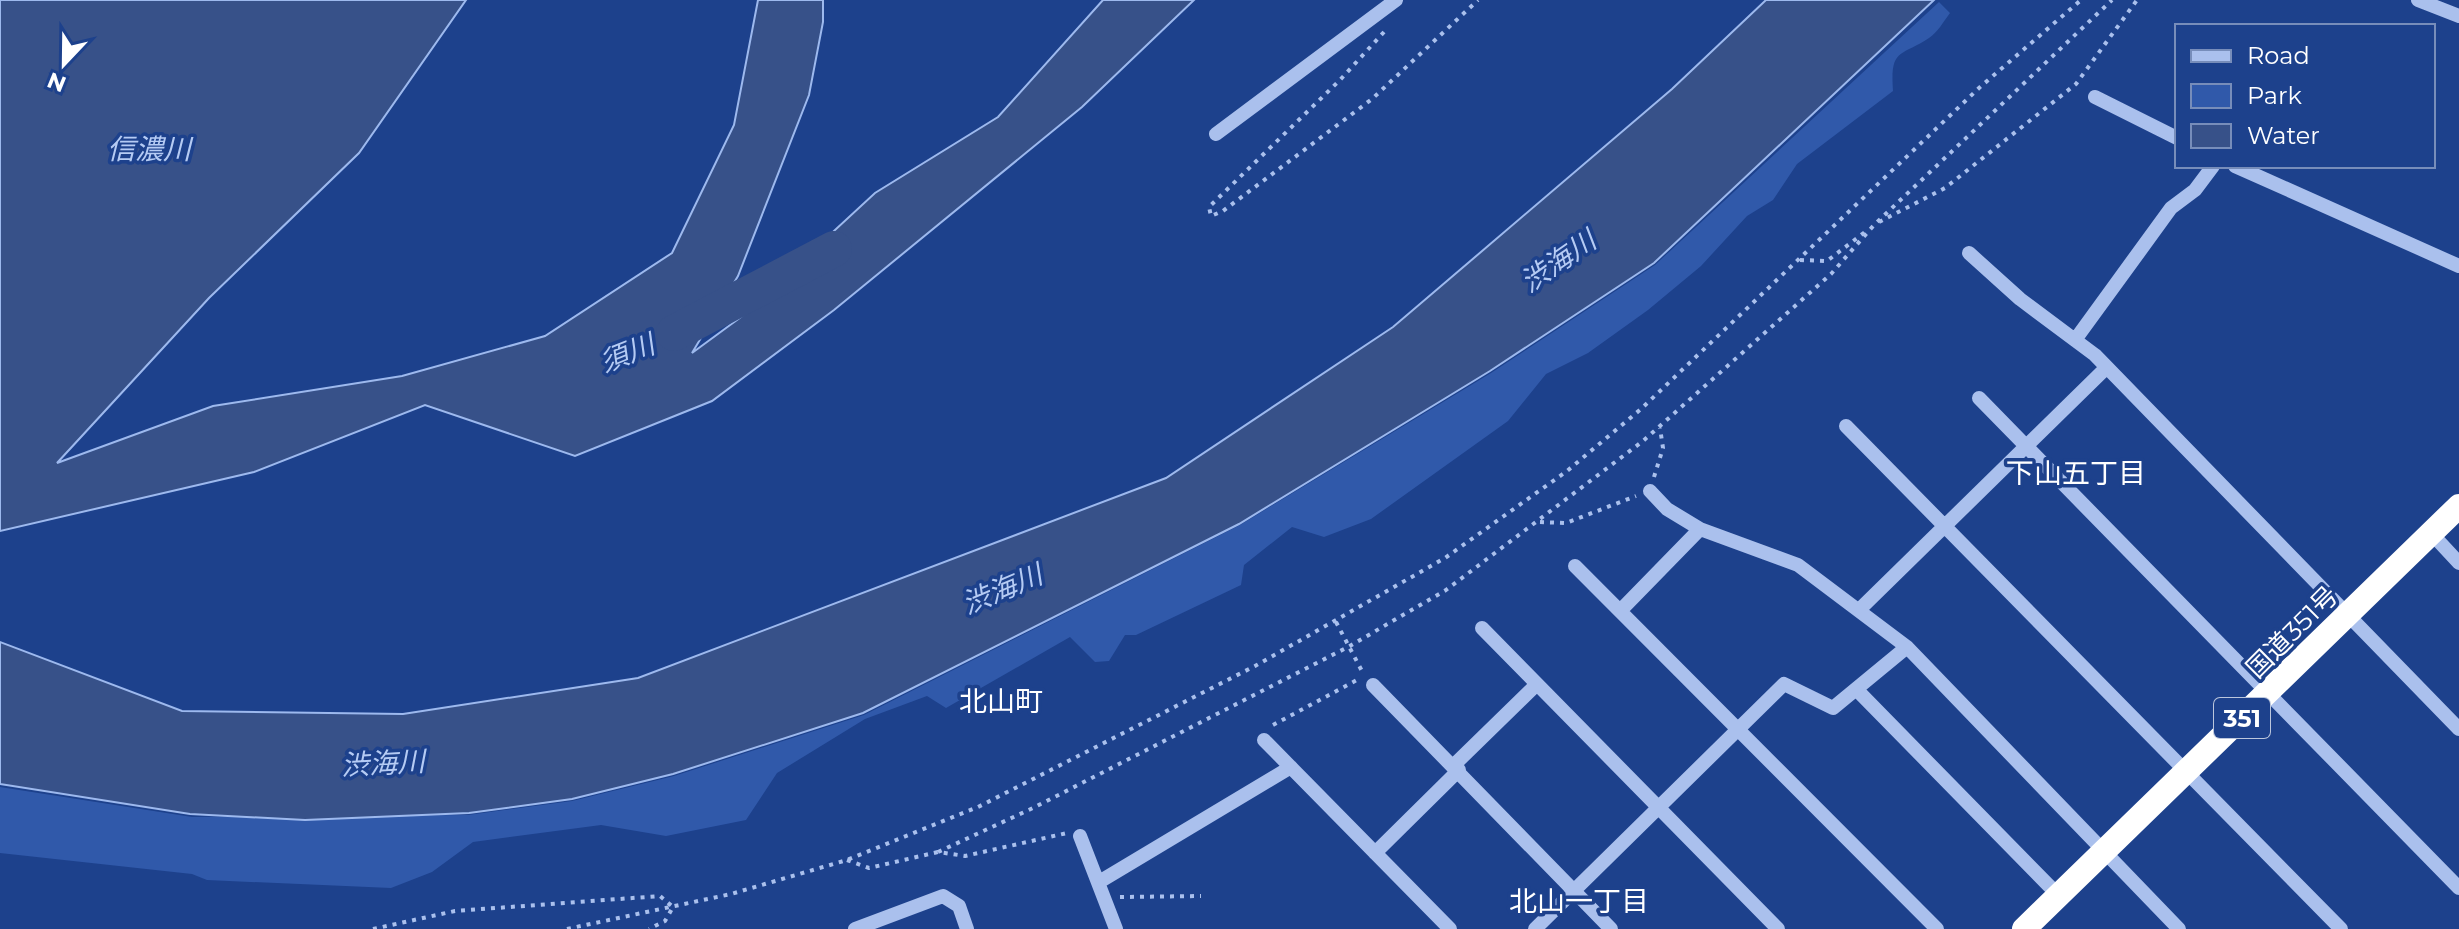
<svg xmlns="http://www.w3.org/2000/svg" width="2459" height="929" font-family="Montserrat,'Noto Sans JP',sans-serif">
<rect width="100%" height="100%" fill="#1d418c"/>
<path fill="#3059aa" d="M 1939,2 L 1950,13 C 1944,21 1937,33 1929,38 C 1900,57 1890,48 1893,91 L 1797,164 L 1773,200 L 1747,216 L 1701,266 L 1648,310 L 1588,353 L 1546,374 L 1508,421 L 1371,519 L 1324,537 L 1292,527 L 1244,565 L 1241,585 L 1136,635 L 1125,635 L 1109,661 L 1095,662 L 1070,637 L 946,708 L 927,696 L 865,719 L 777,773 L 746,820 L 666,836 L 601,825 L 473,842 L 432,872 L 391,888 L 207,880 L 192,874 L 0,853 L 0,787 L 192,817 L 468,815 L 572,801 L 674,776 L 864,715 L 1240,525 L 1491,373 L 1655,265 Z"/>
<path fill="#375189" stroke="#9db9ee" stroke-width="2" d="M 0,0 L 466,0 L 359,153 L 209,298 L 57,463 L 213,406 L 402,376 L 545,336 L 672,253 L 734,125 L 758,0 L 823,0 L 823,22 L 809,95 L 738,276 L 692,353 L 741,317 L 875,193 L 998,117 L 1103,0 L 1194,0 L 1082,107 L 834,310 L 712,401 L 575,456 L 425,405 L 254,472 L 0,531 Z
M 1766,0 L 1934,0 L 1654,263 L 1490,371 L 1239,524 L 863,713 L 673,774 L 572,799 L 469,813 L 305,820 L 190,814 L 0,784 L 0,642 L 182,711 L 403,714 L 638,678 L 1166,478 L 1393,327 L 1672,89 Z"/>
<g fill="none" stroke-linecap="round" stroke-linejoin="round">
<path stroke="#375189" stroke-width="36" d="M 674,333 L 834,249"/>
<path stroke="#aac0ed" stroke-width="4" stroke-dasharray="4 6" stroke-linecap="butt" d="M 1384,32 L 1340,80 L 1209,207 L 1211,216 L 1223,211 L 1372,99 L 1478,0
M 1879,222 L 1945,188 L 2076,84 L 2137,0
M 1800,260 L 1827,261 L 1865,232
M 1654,477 L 1663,448 L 1660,428
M 1540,522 L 1566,523 L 1636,496
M 1336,622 L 1363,673
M 1273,725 L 1357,680
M 938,852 L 1033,808 L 1348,647 L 1446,590 L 1643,441 L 1831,274 L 1874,225 L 2112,0
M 847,860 L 869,868 L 938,852 L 965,856 L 1067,833
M 1120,897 L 1201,896
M 373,929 L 455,911 L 660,896 L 673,907 L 665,921 L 649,929
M 567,929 L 731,894 L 847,860 L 978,807 L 1255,666 L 1445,558 L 1567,471 L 1641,409 L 1979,88 L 2081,0"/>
<path stroke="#aac0ed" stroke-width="14" d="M 2418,0 L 2459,16
M 2095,97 L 2177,138
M 1216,134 L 1396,0
M 2235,166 L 2459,266
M 1969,253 L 2020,299 L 2095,355 L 2459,729
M 2075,340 L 2171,208 L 2195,190 L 2213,166
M 1979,398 L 2459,888
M 1846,426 L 2341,929
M 1650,491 L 1667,509 L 1700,529 L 1798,565 L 1907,647 L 2179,929
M 2432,534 L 2459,563
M 1575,566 L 1937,929
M 1859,610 L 2106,368
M 1620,611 L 1700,529
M 1482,628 L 1778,929
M 1373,685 L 1611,929
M 1856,689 L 2059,896
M 1264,740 L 1450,929
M 1454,765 L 1537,684
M 1080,836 L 1116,929
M 1375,853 L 1459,770
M 1099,882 L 1291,767
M 855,929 L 943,896 L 959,906 L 967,929
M 1535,929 L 1784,684 L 1833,708 L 1907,647"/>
<path stroke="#fff" stroke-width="24" d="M 2024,929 L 2459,506"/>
</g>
<g text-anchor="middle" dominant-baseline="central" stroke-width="7" stroke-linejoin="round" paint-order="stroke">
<rect fill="#1d418c" stroke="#bbc6dc" stroke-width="2" x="2214" y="698" width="56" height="40" rx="6"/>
<g font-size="24" font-weight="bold" fill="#fff">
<text x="2242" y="718">351</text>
</g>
<g font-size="26" fill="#fff" stroke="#1d418c">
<text transform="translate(2292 632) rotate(-45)">国道351号</text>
</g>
<g font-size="28" font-style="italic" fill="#b5cbf4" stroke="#1d418c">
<text x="149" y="149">信濃川</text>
<text transform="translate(1558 261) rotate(-35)">渋海川</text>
<text transform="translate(627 353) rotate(-22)">須川</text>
<text transform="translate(1002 589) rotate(-23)">渋海川</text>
<text transform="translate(383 763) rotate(-3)">渋海川</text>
</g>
<g font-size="28" fill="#fff" stroke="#1d418c">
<text x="2076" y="473">下山五丁目</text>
<text x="1001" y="701">北山町</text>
<text x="1579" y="901">北山一丁目</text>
</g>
</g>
<rect x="2175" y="24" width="260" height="144" fill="#1d418c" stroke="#778dba" stroke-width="2"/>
<rect x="2191" y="50" width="40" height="12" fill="#aac0ed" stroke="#778dba" stroke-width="2"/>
<text x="2247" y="64" font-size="24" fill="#ffffff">Road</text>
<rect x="2191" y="84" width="40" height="24" fill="#3059aa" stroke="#778dba" stroke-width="2"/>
<text x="2247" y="104" font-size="24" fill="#ffffff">Park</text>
<rect x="2191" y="124" width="40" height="24" fill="#375189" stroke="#778dba" stroke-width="2"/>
<text x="2247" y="144" font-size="24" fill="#ffffff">Water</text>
<g transform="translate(64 64) rotate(202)" stroke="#1d418c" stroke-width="6" paint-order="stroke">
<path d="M0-6L14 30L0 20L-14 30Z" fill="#ffffff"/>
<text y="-12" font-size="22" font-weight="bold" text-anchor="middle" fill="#ffffff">N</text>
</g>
</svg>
